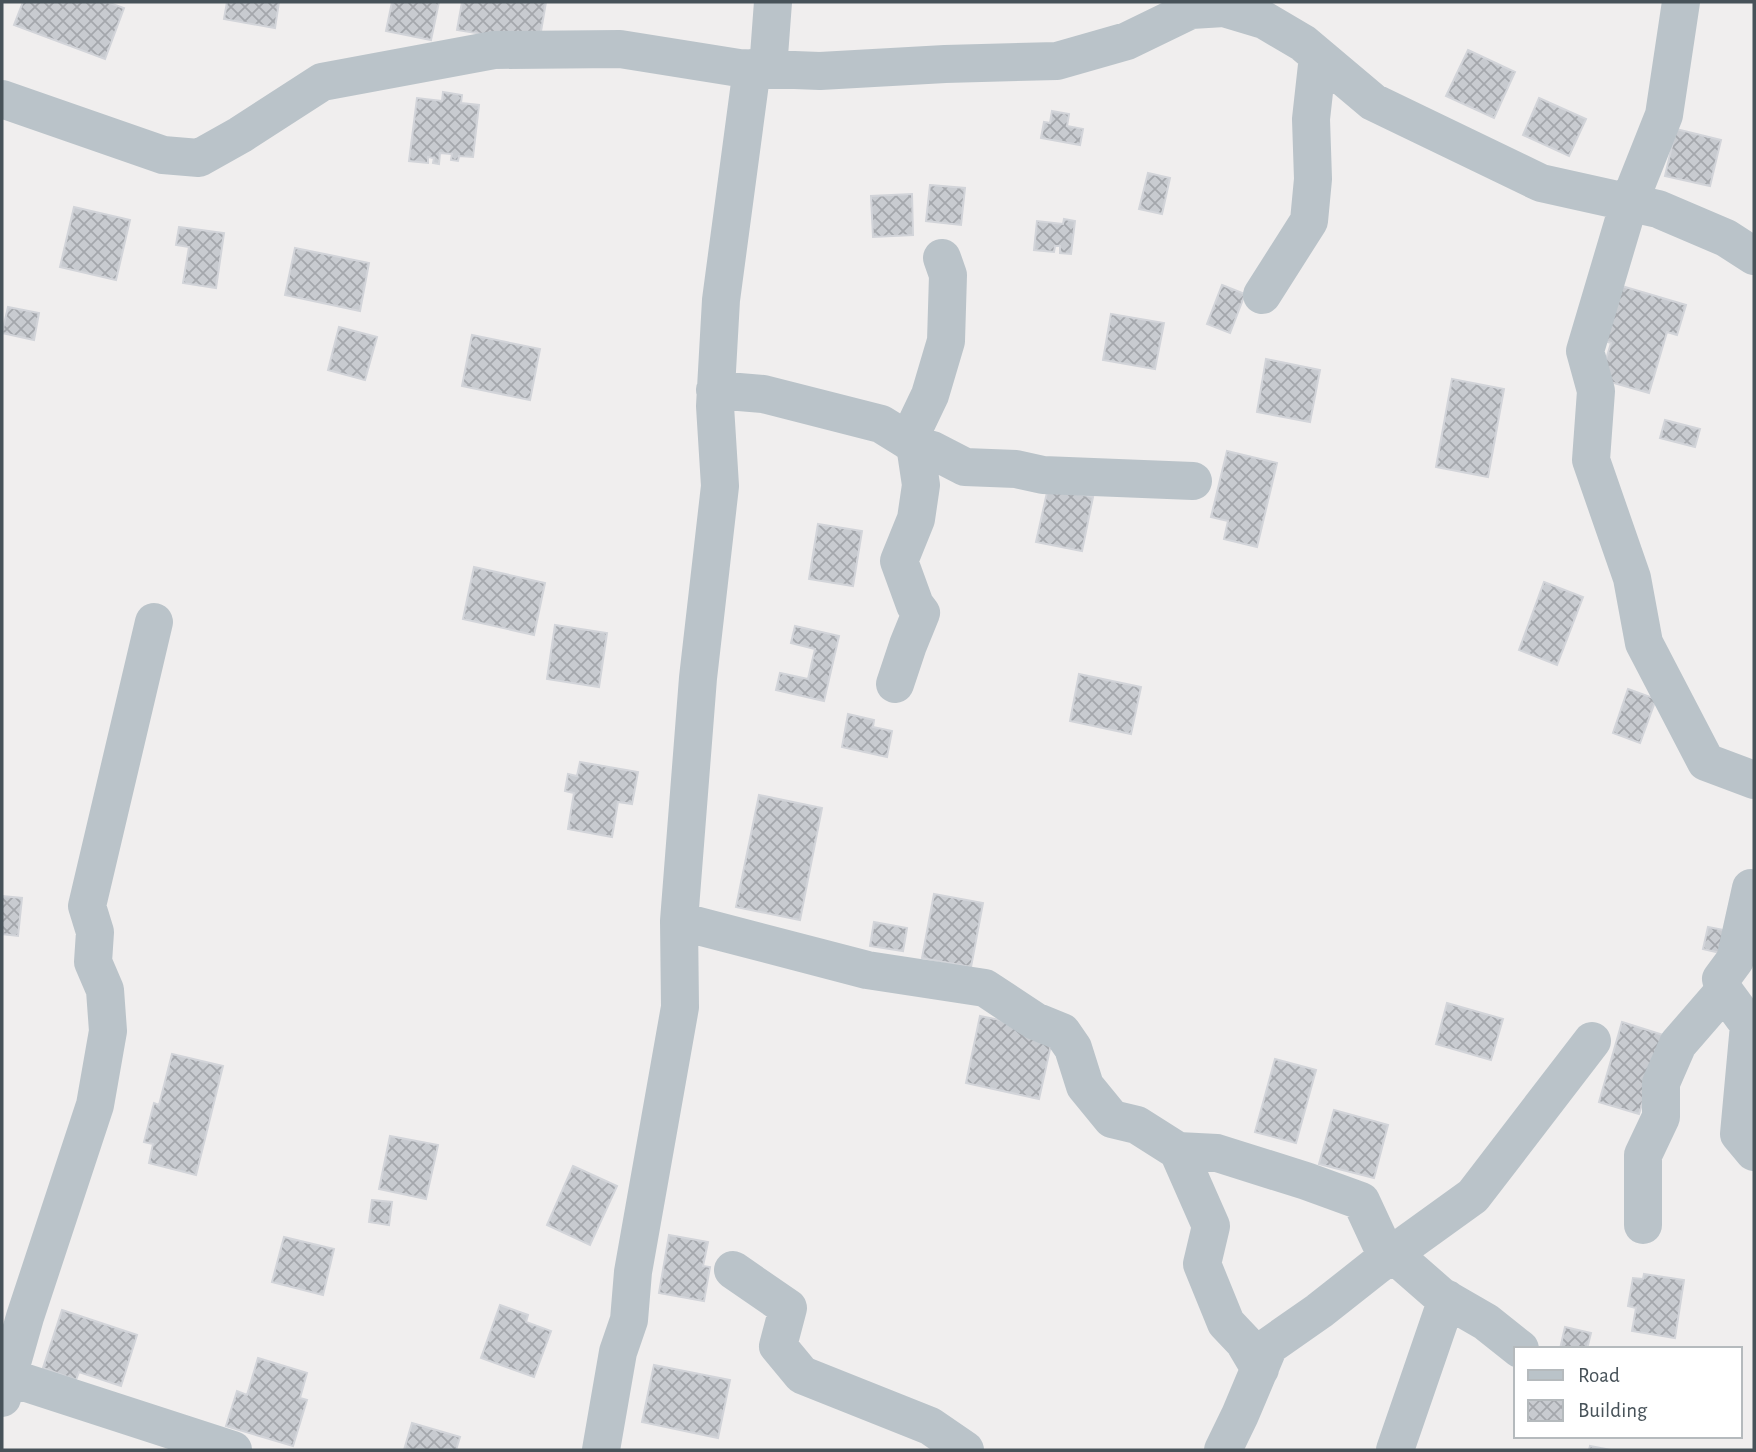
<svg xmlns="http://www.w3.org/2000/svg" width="1756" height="1452" font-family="'Alegreya Sans',sans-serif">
<defs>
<pattern id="building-cross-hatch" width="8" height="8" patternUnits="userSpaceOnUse" patternTransform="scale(1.75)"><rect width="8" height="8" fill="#c8cbd0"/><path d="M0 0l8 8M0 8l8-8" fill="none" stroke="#a4a7ac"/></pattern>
</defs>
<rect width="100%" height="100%" fill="#f0eeee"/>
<path fill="url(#building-cross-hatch)" stroke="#d2d4d9" stroke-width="2" d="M 23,2 L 107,2 L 124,8 L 105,59 L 14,25 Z
M 227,2 L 279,2 L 275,28 L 224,19 Z
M 392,2 L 439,2 L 431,40 L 386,31 Z
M 462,2 L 546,2 L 539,43 L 457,30 Z
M 1468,50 L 1515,72 L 1494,118 L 1446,96 Z
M 443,92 L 462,95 L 461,103 L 479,105 L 473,157 L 459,156 L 458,161 L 451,160 L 452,154 L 440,153 L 439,164 L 433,163 L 434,158 L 428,157 L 428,163 L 409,161 L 417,98 L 442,101 Z
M 1539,98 L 1586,119 L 1569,156 L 1523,135 Z
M 1052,111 L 1069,114 L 1067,126 L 1083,129 L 1080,145 L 1041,138 L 1044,122 L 1050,123 Z
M 1676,129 L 1721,140 L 1710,186 L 1665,176 Z
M 1148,173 L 1170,178 L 1162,214 L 1139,209 Z
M 930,185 L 965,188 L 961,225 L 926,221 Z
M 912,194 L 913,235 L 873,237 L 871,196 Z
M 74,207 L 130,220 L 116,280 L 60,267 Z
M 1064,219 L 1075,221 L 1071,254 L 1060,253 L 1060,246 L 1055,246 L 1054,252 L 1034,250 L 1037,221 L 1063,224 Z
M 179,227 L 224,233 L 216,288 L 183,283 L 189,247 L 176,245 Z
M 295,248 L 369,263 L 360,311 L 285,295 Z
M 1615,284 L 1686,305 L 1677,335 L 1667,332 L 1649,393 L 1600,379 L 1611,343 L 1599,339 Z
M 1222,285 L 1245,294 L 1230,333 L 1207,324 Z
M 8,307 L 39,313 L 34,340 L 2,333 Z
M 1111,314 L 1164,323 L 1155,369 L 1103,360 Z
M 339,327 L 377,337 L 365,380 L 328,370 Z
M 472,335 L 540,349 L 530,400 L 462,386 Z
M 1266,359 L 1320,370 L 1310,422 L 1257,412 Z
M 1452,379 L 1504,389 L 1488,477 L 1436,467 Z
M 1665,420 L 1700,429 L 1695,447 L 1660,438 Z
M 1227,451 L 1277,463 L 1257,547 L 1224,539 L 1228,521 L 1211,517 Z
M 1048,488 L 1093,497 L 1082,551 L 1036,542 Z
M 818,524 L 862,531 L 853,586 L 809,579 Z
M 474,567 L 545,583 L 534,635 L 463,619 Z
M 1544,582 L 1583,597 L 1557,665 L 1519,650 Z
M 555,625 L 607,633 L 599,687 L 547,679 Z
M 795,626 L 839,636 L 824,701 L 776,690 L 780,673 L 808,679 L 815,649 L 791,643 Z
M 1079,674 L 1141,687 L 1131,734 L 1070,721 Z
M 1628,689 L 1656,699 L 1640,743 L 1613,733 Z
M 848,714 L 874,720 L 873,727 L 892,731 L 887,757 L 842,747 Z
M 580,762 L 638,772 L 632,804 L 618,802 L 612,837 L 568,829 L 574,793 L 565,791 L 568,774 L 577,776 Z
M 759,795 L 822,808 L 800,920 L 736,907 Z
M 934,894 L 983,903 L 971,967 L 922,958 Z
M 2,896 L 22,898 L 18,936 L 2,934 Z
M 874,922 L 907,928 L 903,951 L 870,946 Z
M 1708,927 L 1734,932 L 1729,955 L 1703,949 Z
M 1447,1003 L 1503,1019 L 1491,1060 L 1436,1044 Z
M 980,1016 L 1054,1031 L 1039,1099 L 966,1083 Z
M 1622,1022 L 1663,1035 L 1639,1114 L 1599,1102 Z
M 172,1054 L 223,1066 L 196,1175 L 149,1163 L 153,1144 L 144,1142 L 154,1103 L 159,1105 Z
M 1275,1059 L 1316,1070 L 1296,1143 L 1255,1132 Z
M 1334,1110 L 1388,1125 L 1374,1178 L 1319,1164 Z
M 390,1136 L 438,1145 L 426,1199 L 379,1189 Z
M 573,1166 L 617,1186 L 590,1245 L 547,1225 Z
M 372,1200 L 392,1202 L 389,1225 L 369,1222 Z
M 669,1235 L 708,1242 L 703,1266 L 710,1267 L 704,1301 L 659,1293 Z
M 284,1237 L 334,1249 L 323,1295 L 272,1282 Z
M 1644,1274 L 1684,1280 L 1675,1338 L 1632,1331 L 1636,1308 L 1628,1306 L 1633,1278 L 1643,1279 Z
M 500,1305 L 528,1315 L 526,1322 L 551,1331 L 534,1377 L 481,1358 Z
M 62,1310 L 137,1335 L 121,1386 L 79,1372 L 76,1380 L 43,1368 Z
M 1565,1327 L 1591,1333 L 1587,1349 L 1560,1349 Z
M 258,1358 L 307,1373 L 300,1398 L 307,1400 L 293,1446 L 226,1426 L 237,1391 L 247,1395 Z
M 654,1365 L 730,1380 L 718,1438 L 642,1422 Z
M 412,1423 L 460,1437 L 456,1450 L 404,1450 Z
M 1590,1446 L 1611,1450 L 1589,1450 Z"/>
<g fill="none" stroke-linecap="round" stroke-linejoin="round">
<path stroke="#bac3c9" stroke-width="38" d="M 1681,2 L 1664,115 L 1629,203 L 1585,351 L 1596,391 L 1591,460 L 1632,578 L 1644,643 L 1706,762 L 1754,780
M 768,69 L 773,2
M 2,99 L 163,155 L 199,158 L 240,135 L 322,82 L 494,50 L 620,49 L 739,68 L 820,71 L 945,64 L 1057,61 L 1127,41 L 1191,10 L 1224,8 L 1264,20 L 1303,43 L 1373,102 L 1541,183 L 1658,209 L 1726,238 L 1754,256
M 1262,295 L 1309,221 L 1313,179 L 1311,119 L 1318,56
M 715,390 L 763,394 L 881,424 L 915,445 L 921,485 L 916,519 L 899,561 L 915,605 L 921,613 L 908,645 L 895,684
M 908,441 L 930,395 L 946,341 L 948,275 L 942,258
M 915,445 L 932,450 L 965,467 L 1016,469 L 1043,475 L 1193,481
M 1751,888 L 1735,960 L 1721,979 L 1724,991 L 1749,1025 L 1739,1134 L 1754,1152
M 679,921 L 867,970 L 985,988 L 1035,1021 L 1062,1032 L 1073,1048 L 1085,1086 L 1112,1119 L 1137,1125 L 1178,1151 L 1217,1153 L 1306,1181 L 1361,1201 L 1387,1257
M 1178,1151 L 1211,1226 L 1202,1264 L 1226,1323 L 1244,1342 L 1260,1369
M 1643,1225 L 1643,1155 L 1661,1117 L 1661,1083 L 1678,1044 L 1724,991
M 1393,1254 L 1441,1296 L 1486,1322 L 1520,1349
M 733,1270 L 788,1308 L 778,1346 L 802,1375 L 930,1426 L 965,1450
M 8,1377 L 233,1450
M 2,1398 L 25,1317 L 95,1105 L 108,1031 L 105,990 L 93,962 L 95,932 L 87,906 L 154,622
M 601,1450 L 618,1352 L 629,1320 L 633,1272 L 680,1007 L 679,921 L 698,678 L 720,486 L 715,406 L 721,300 L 752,68
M 1223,1450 L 1240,1415 L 1269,1346 L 1319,1311 L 1376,1266 L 1473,1196 L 1592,1041
M 1395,1450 L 1447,1299"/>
</g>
<rect width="1756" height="1452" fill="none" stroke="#475259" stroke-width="7"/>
<rect x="1514" y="1347" width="228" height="91" fill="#ffffff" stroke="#b5babd" stroke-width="2"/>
<rect x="1528" y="1370" width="35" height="10" fill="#bac3c9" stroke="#b5babd" stroke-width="2"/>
<text x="1578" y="1382" font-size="21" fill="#475259">Road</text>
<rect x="1528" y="1400" width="35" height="21" fill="url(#building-cross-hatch)" stroke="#b5babd" stroke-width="2"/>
<text x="1578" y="1417" font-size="21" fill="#475259">Building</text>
</svg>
